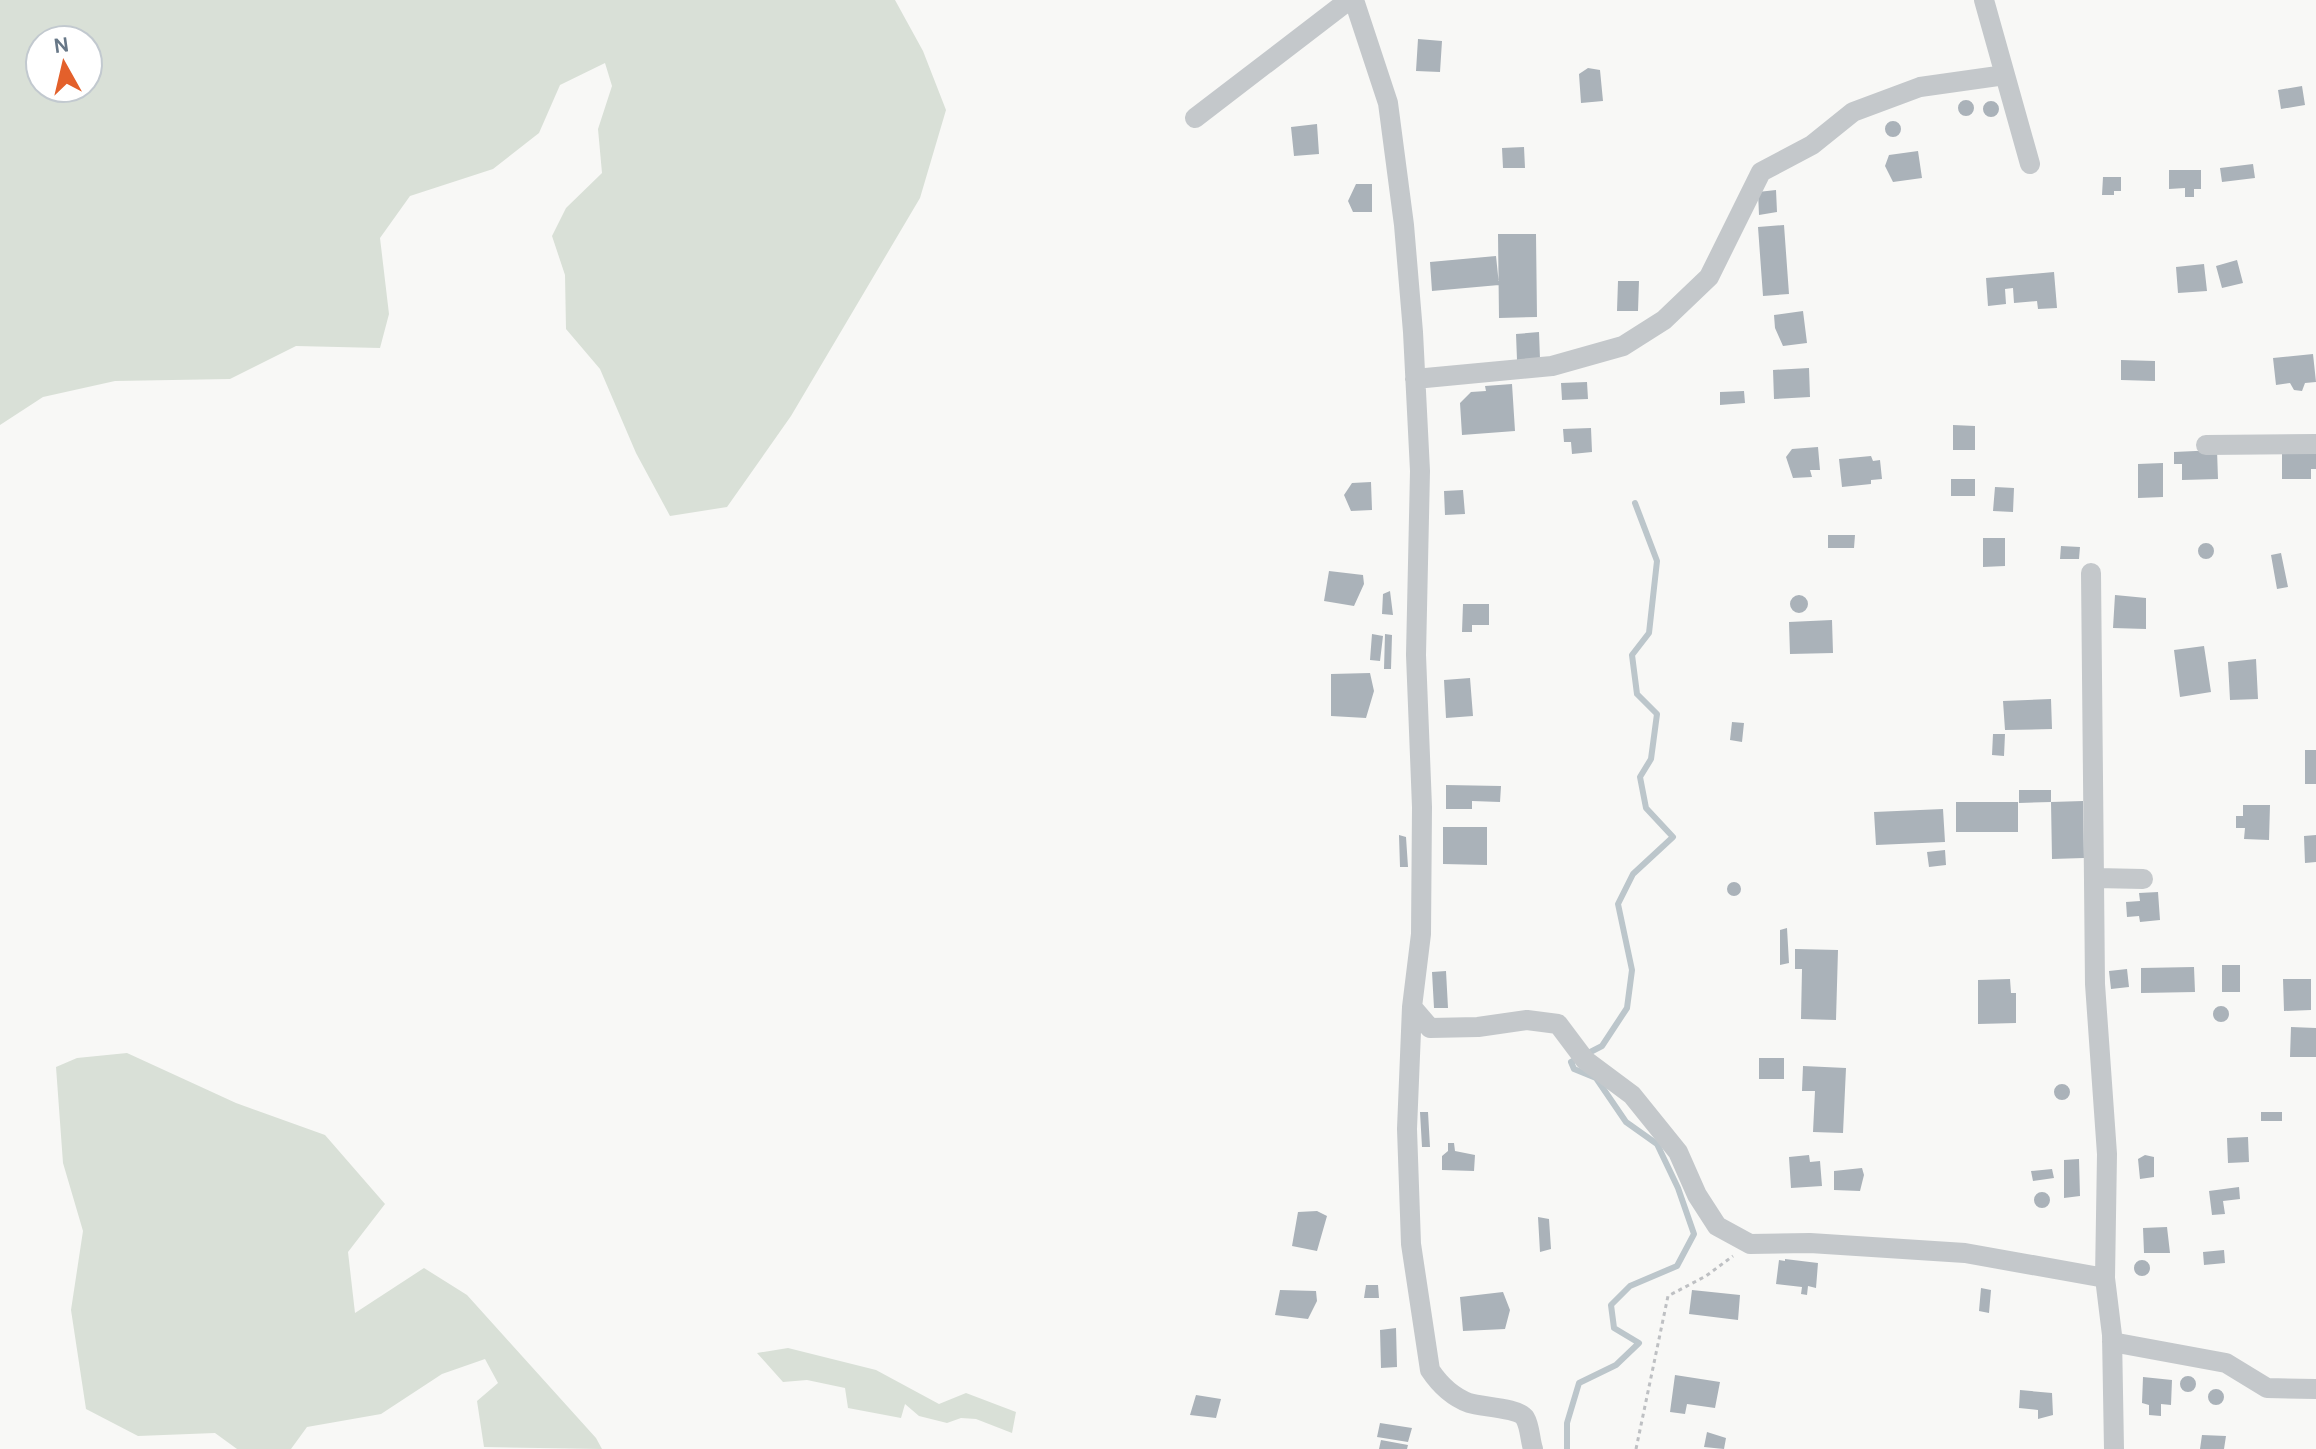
<svg xmlns="http://www.w3.org/2000/svg" width="2316" height="1449" font-family="Karla,sans-serif">
<rect width="100%" height="100%" fill="#f8f8f6"/>
<path fill="#d9e0d7" fill-rule="evenodd" d="M 0,0 L 895,0 L 923,51 L 946,110 L 920,198 L 791,416 L 727,507 L 670,516 L 636,453 L 600,369 L 566,329 L 565,275 L 552,236 L 566,208 L 602,173 L 598,129 L 612,86 L 605,63 L 560,85 L 539,133 L 493,169 L 410,196 L 380,238 L 389,314 L 380,348 L 296,346 L 230,379 L 115,381 L 43,397 L 0,425 ZM 88,40 L 88,88 L 40,88 L 40,40 Z
M 127,1053 L 236,1103 L 325,1135 L 385,1204 L 348,1252 L 355,1313 L 424,1268 L 467,1295 L 596,1438 L 602,1449 L 484,1447 L 477,1401 L 498,1383 L 485,1359 L 442,1374 L 381,1414 L 307,1427 L 291,1449 L 237,1449 L 215,1433 L 138,1436 L 86,1409 L 71,1310 L 83,1231 L 63,1163 L 56,1067 L 77,1058 Z
M 788,1348 L 876,1370 L 939,1404 L 966,1393 L 1016,1412 L 1012,1433 L 976,1419 L 961,1418 L 947,1423 L 919,1416 L 905,1404 L 901,1418 L 848,1408 L 845,1388 L 807,1380 L 783,1382 L 757,1353 Z"/>
<g fill="none" stroke-linecap="round" stroke-linejoin="round">
<path stroke="#bcc6cb" stroke-width="6" d="M 1567,1449 L 1567,1423 L 1579,1383 L 1616,1365 L 1639,1343 L 1614,1328 L 1611,1305 L 1630,1286 L 1677,1266 L 1694,1234 L 1678,1188 L 1657,1144 L 1626,1122 L 1596,1078 L 1574,1069 L 1571,1062 L 1602,1046 L 1627,1008 L 1632,970 L 1618,904 L 1633,874 L 1673,837 L 1646,808 L 1640,777 L 1651,759 L 1657,714 L 1637,694 L 1632,655 L 1649,633 L 1657,561 L 1635,503"/>
</g>
<path fill="#aab2b9" d="M 1418,39 L 1442,41 L 1440,72 L 1416,71 Z
M 1588,68 L 1600,70 L 1603,101 L 1581,103 L 1579,74 Z
M 2302,86 L 2305,105 L 2281,109 L 2278,90 Z
M1958 108a8 8 0 1 1 16 0a8 8 0 1 1-16 0Z
M1983 109a8 8 0 1 1 16 0a8 8 0 1 1-16 0Z
M1885 129a8 8 0 1 1 16 0a8 8 0 1 1-16 0Z
M 1317,124 L 1319,154 L 1294,156 L 1291,127 Z
M 1524,147 L 1525,168 L 1503,168 L 1502,148 Z
M 1918,151 L 1922,178 L 1893,182 L 1885,166 L 1889,155 Z
M 2253,164 L 2255,178 L 2222,182 L 2220,168 Z
M 2169,170 L 2201,170 L 2201,189 L 2194,189 L 2194,197 L 2185,197 L 2185,188 L 2169,189 Z
M 2103,177 L 2121,177 L 2121,191 L 2114,191 L 2114,195 L 2102,195 Z
M 1356,184 L 1372,184 L 1372,212 L 1353,212 L 1348,201 Z
M 1776,190 L 1777,212 L 1759,215 L 1758,192 Z
M 1784,225 L 1789,294 L 1763,296 L 1758,227 Z
M 1498,234 L 1536,234 L 1537,317 L 1499,318 Z
M 1496,256 L 1499,285 L 1432,291 L 1430,262 Z
M 2237,260 L 2243,283 L 2222,288 L 2216,266 Z
M 2204,264 L 2207,291 L 2178,293 L 2176,267 Z
M 2054,272 L 2057,308 L 2038,309 L 2037,301 L 2014,303 L 2013,288 L 2005,289 L 2006,304 L 1988,306 L 1986,278 Z
M 1618,281 L 1639,281 L 1638,311 L 1617,311 Z
M 1803,311 L 1807,343 L 1783,346 L 1775,328 L 1774,315 Z
M 1539,332 L 1540,359 L 1517,360 L 1516,334 Z
M 2313,354 L 2316,382 L 2305,383 L 2302,391 L 2294,390 L 2290,383 L 2276,385 L 2273,358 Z
M 2121,360 L 2155,361 L 2155,381 L 2121,380 Z
M 1809,368 L 1810,397 L 1774,399 L 1773,370 Z
M 1587,382 L 1588,399 L 1562,400 L 1561,383 Z
M 1512,384 L 1515,431 L 1462,435 L 1460,403 L 1471,392 L 1486,391 L 1485,386 Z
M 1744,391 L 1745,403 L 1720,405 L 1720,392 Z
M 1953,425 L 1975,426 L 1975,450 L 1953,450 Z
M 1591,428 L 1592,452 L 1572,454 L 1571,442 L 1564,442 L 1563,429 Z
M 1818,447 L 1820,470 L 1810,470 L 1812,477 L 1793,478 L 1786,457 L 1792,449 Z
M 2217,450 L 2218,479 L 2182,480 L 2182,464 L 2174,464 L 2174,452 Z
M 2282,450 L 2316,450 L 2316,469 L 2311,469 L 2311,479 L 2282,479 Z
M 1871,456 L 1873,461 L 1880,460 L 1882,479 L 1871,480 L 1871,484 L 1842,487 L 1839,459 Z
M 2163,463 L 2163,497 L 2138,498 L 2138,464 Z
M 1951,479 L 1975,479 L 1975,496 L 1951,496 Z
M 1371,482 L 1372,510 L 1351,511 L 1344,495 L 1352,483 Z
M 1995,487 L 2014,488 L 2013,512 L 1993,511 Z
M 1463,490 L 1465,514 L 1445,515 L 1444,491 Z
M 1828,535 L 1855,535 L 1854,548 L 1828,548 Z
M 1983,538 L 2005,538 L 2005,566 L 1983,567 Z
M2198 551a8 8 0 1 1 16 0a8 8 0 1 1-16 0Z
M 2061,546 L 2080,547 L 2079,559 L 2060,559 Z
M 2281,553 L 2288,587 L 2277,589 L 2271,555 Z
M 1329,571 L 1363,575 L 1364,584 L 1354,606 L 1324,601 Z
M 1390,591 L 1393,615 L 1382,614 L 1383,594 Z
M 2115,595 L 2146,598 L 2146,629 L 2113,628 Z
M1790 604a9 9 0 1 1 18 0a9 9 0 1 1-18 0Z
M 1463,604 L 1489,604 L 1489,625 L 1472,625 L 1472,632 L 1462,632 Z
M 1832,620 L 1833,653 L 1790,654 L 1789,622 Z
M 1372,634 L 1383,636 L 1380,661 L 1370,660 Z
M 1385,634 L 1392,635 L 1391,669 L 1384,669 Z
M 2204,646 L 2211,692 L 2180,697 L 2174,650 Z
M 2256,659 L 2258,699 L 2230,700 L 2228,662 Z
M 1370,673 L 1374,691 L 1366,718 L 1331,716 L 1331,674 Z
M 1470,678 L 1473,716 L 1446,718 L 1444,680 Z
M 2051,699 L 2052,729 L 2005,730 L 2003,701 Z
M 1732,722 L 1744,723 L 1742,742 L 1730,740 Z
M 1993,734 L 2005,734 L 2004,756 L 1992,755 Z
M 2305,750 L 2316,750 L 2316,784 L 2305,784 Z
M 1446,785 L 1501,786 L 1500,802 L 1472,801 L 1472,809 L 1446,809 Z
M 2019,790 L 2051,790 L 2051,802 L 2083,801 L 2084,858 L 2052,859 L 2051,802 L 2019,803 Z
M 1956,802 L 2018,802 L 2018,832 L 1956,832 Z
M 2243,805 L 2270,805 L 2269,840 L 2244,839 L 2245,828 L 2236,828 L 2236,816 L 2243,816 Z
M 1943,809 L 1945,842 L 1876,845 L 1874,812 Z
M 1443,827 L 1487,827 L 1487,865 L 1443,864 Z
M 1399,835 L 1406,837 L 1408,867 L 1400,867 Z
M 2316,835 L 2316,862 L 2305,863 L 2304,836 Z
M 1945,850 L 1946,865 L 1929,867 L 1927,852 Z
M1727 889a7 7 0 1 1 14 0a7 7 0 1 1-14 0Z
M 2158,892 L 2160,920 L 2140,922 L 2139,916 L 2127,917 L 2126,902 L 2140,901 L 2139,893 Z
M 1787,928 L 1789,963 L 1780,965 L 1780,930 Z
M 1795,949 L 1838,950 L 1836,1020 L 1801,1019 L 1802,969 L 1795,969 Z
M 2222,965 L 2240,965 L 2240,992 L 2222,992 Z
M 2194,967 L 2195,992 L 2141,993 L 2141,968 Z
M 2127,969 L 2129,987 L 2111,989 L 2109,971 Z
M 1446,971 L 1448,1008 L 1434,1008 L 1432,972 Z
M 2010,979 L 2011,993 L 2016,993 L 2016,1023 L 1978,1024 L 1978,980 Z
M 2283,979 L 2311,979 L 2311,1010 L 2284,1011 Z
M2213 1014a8 8 0 1 1 16 0a8 8 0 1 1-16 0Z
M 2291,1027 L 2316,1028 L 2316,1057 L 2290,1057 Z
M 1759,1058 L 1784,1058 L 1784,1079 L 1759,1079 Z
M 1803,1066 L 1846,1068 L 1843,1133 L 1813,1132 L 1815,1091 L 1802,1091 Z
M2054 1092a8 8 0 1 1 16 0a8 8 0 1 1-16 0Z
M 1420,1112 L 1428,1112 L 1430,1147 L 1422,1147 Z
M 2261,1112 L 2282,1112 L 2282,1121 L 2261,1121 Z
M 2248,1137 L 2249,1162 L 2228,1163 L 2227,1138 Z
M 1448,1143 L 1454,1143 L 1455,1151 L 1475,1155 L 1474,1171 L 1442,1170 L 1442,1156 L 1448,1151 Z
M 1809,1155 L 1810,1162 L 1820,1161 L 1822,1186 L 1791,1188 L 1789,1157 Z
M 2145,1155 L 2154,1157 L 2154,1177 L 2140,1179 L 2138,1159 Z
M 2079,1159 L 2080,1196 L 2064,1198 L 2064,1160 Z
M 1862,1168 L 1864,1175 L 1860,1191 L 1834,1190 L 1834,1171 Z
M 2052,1169 L 2054,1178 L 2033,1181 L 2031,1171 Z
M 2239,1187 L 2240,1199 L 2223,1201 L 2225,1214 L 2212,1215 L 2209,1191 Z
M2034 1200a8 8 0 1 1 16 0a8 8 0 1 1-16 0Z
M 1317,1211 L 1327,1216 L 1317,1251 L 1292,1246 L 1298,1212 Z
M 1538,1217 L 1549,1219 L 1551,1249 L 1540,1252 Z
M 2167,1227 L 2170,1253 L 2144,1253 L 2143,1228 Z
M 2224,1250 L 2225,1263 L 2204,1265 L 2203,1252 Z
M 1785,1259 L 1818,1263 L 1816,1288 L 1808,1286 L 1807,1295 L 1801,1294 L 1802,1287 L 1776,1284 L 1779,1260 L 1785,1261 Z
M2134 1268a8 8 0 1 1 16 0a8 8 0 1 1-16 0Z
M 1366,1285 L 1378,1285 L 1379,1298 L 1364,1298 Z
M 1981,1288 L 1991,1290 L 1989,1313 L 1979,1311 Z
M 1280,1290 L 1316,1291 L 1317,1301 L 1308,1319 L 1275,1315 Z
M 1692,1290 L 1740,1295 L 1738,1320 L 1689,1314 Z
M 1503,1292 L 1510,1310 L 1505,1329 L 1463,1331 L 1460,1297 Z
M 1396,1328 L 1397,1367 L 1381,1368 L 1380,1330 Z
M 1675,1375 L 1720,1382 L 1715,1408 L 1687,1404 L 1685,1414 L 1670,1412 Z
M2180 1384a8 8 0 1 1 16 0a8 8 0 1 1-16 0Z
M 2143,1377 L 2172,1380 L 2171,1405 L 2161,1404 L 2161,1416 L 2149,1415 L 2149,1405 L 2142,1403 Z
M2208 1397a8 8 0 1 1 16 0a8 8 0 1 1-16 0Z
M 2020,1390 L 2052,1393 L 2053,1415 L 2038,1419 L 2038,1410 L 2019,1408 Z
M 1196,1395 L 1221,1399 L 1216,1418 L 1190,1415 Z
M 1380,1423 L 1412,1428 L 1408,1442 L 1377,1437 Z
M 1707,1432 L 1726,1438 L 1724,1449 L 1704,1447 Z
M 2202,1435 L 2226,1436 L 2224,1449 L 2200,1449 Z
M 1381,1440 L 1408,1445 L 1407,1449 L 1379,1449 Z"/>
<g fill="none" stroke-linecap="round" stroke-linejoin="round">
<path stroke="#bec0c3" stroke-width="3" stroke-dasharray="4 4" stroke-linecap="butt" d="M 1636,1449 L 1668,1296 L 1706,1276 L 1733,1256"/>
<path stroke="#c4c8cb" stroke-width="20" d="M 1354,0 L 1388,103 L 1404,225 L 1413,332 L 1420,471 L 1416,655 L 1422,807 L 1421,934 L 1412,1007 L 1407,1129 L 1411,1244 L 1430,1370 C 1440,1385 1453,1397 1469,1403 C 1482,1407 1519,1408 1525,1418 C 1530,1426 1530,1440 1533,1449
M 1984,0 L 2030,164
M 1195,118 L 1349,0
M 1415,379 L 1552,366 L 1623,346 L 1664,320 L 1709,277 L 1761,172 L 1812,145 L 1853,112 L 1920,87 L 2005,75
M 2206,445 L 2316,444
M 2091,573 L 2095,984 L 2107,1154 L 2105,1278
M 2096,878 L 2143,879
M 1412,1007 L 1430,1028 L 1478,1027 L 1527,1020 L 1558,1024 L 1585,1060 L 1632,1095 L 1678,1152 L 1697,1195 L 1717,1226 L 1750,1244 L 1810,1243 L 1965,1253 L 2105,1278 L 2112,1335 L 2114,1449
M 2112,1342 L 2226,1363 L 2267,1388 L 2316,1389"/>
</g>
<g transform="translate(64 64) rotate(352)"><circle r="38" fill="#ffffff" stroke="#c2c9cf" stroke-width="2"/>
<path d="M0-6L14 30L0 20L-14 30Z" fill="#e3602b"/>
<text y="-12" font-size="22" font-weight="bold" text-anchor="middle" fill="#677787">N</text>
</g>
</svg>
